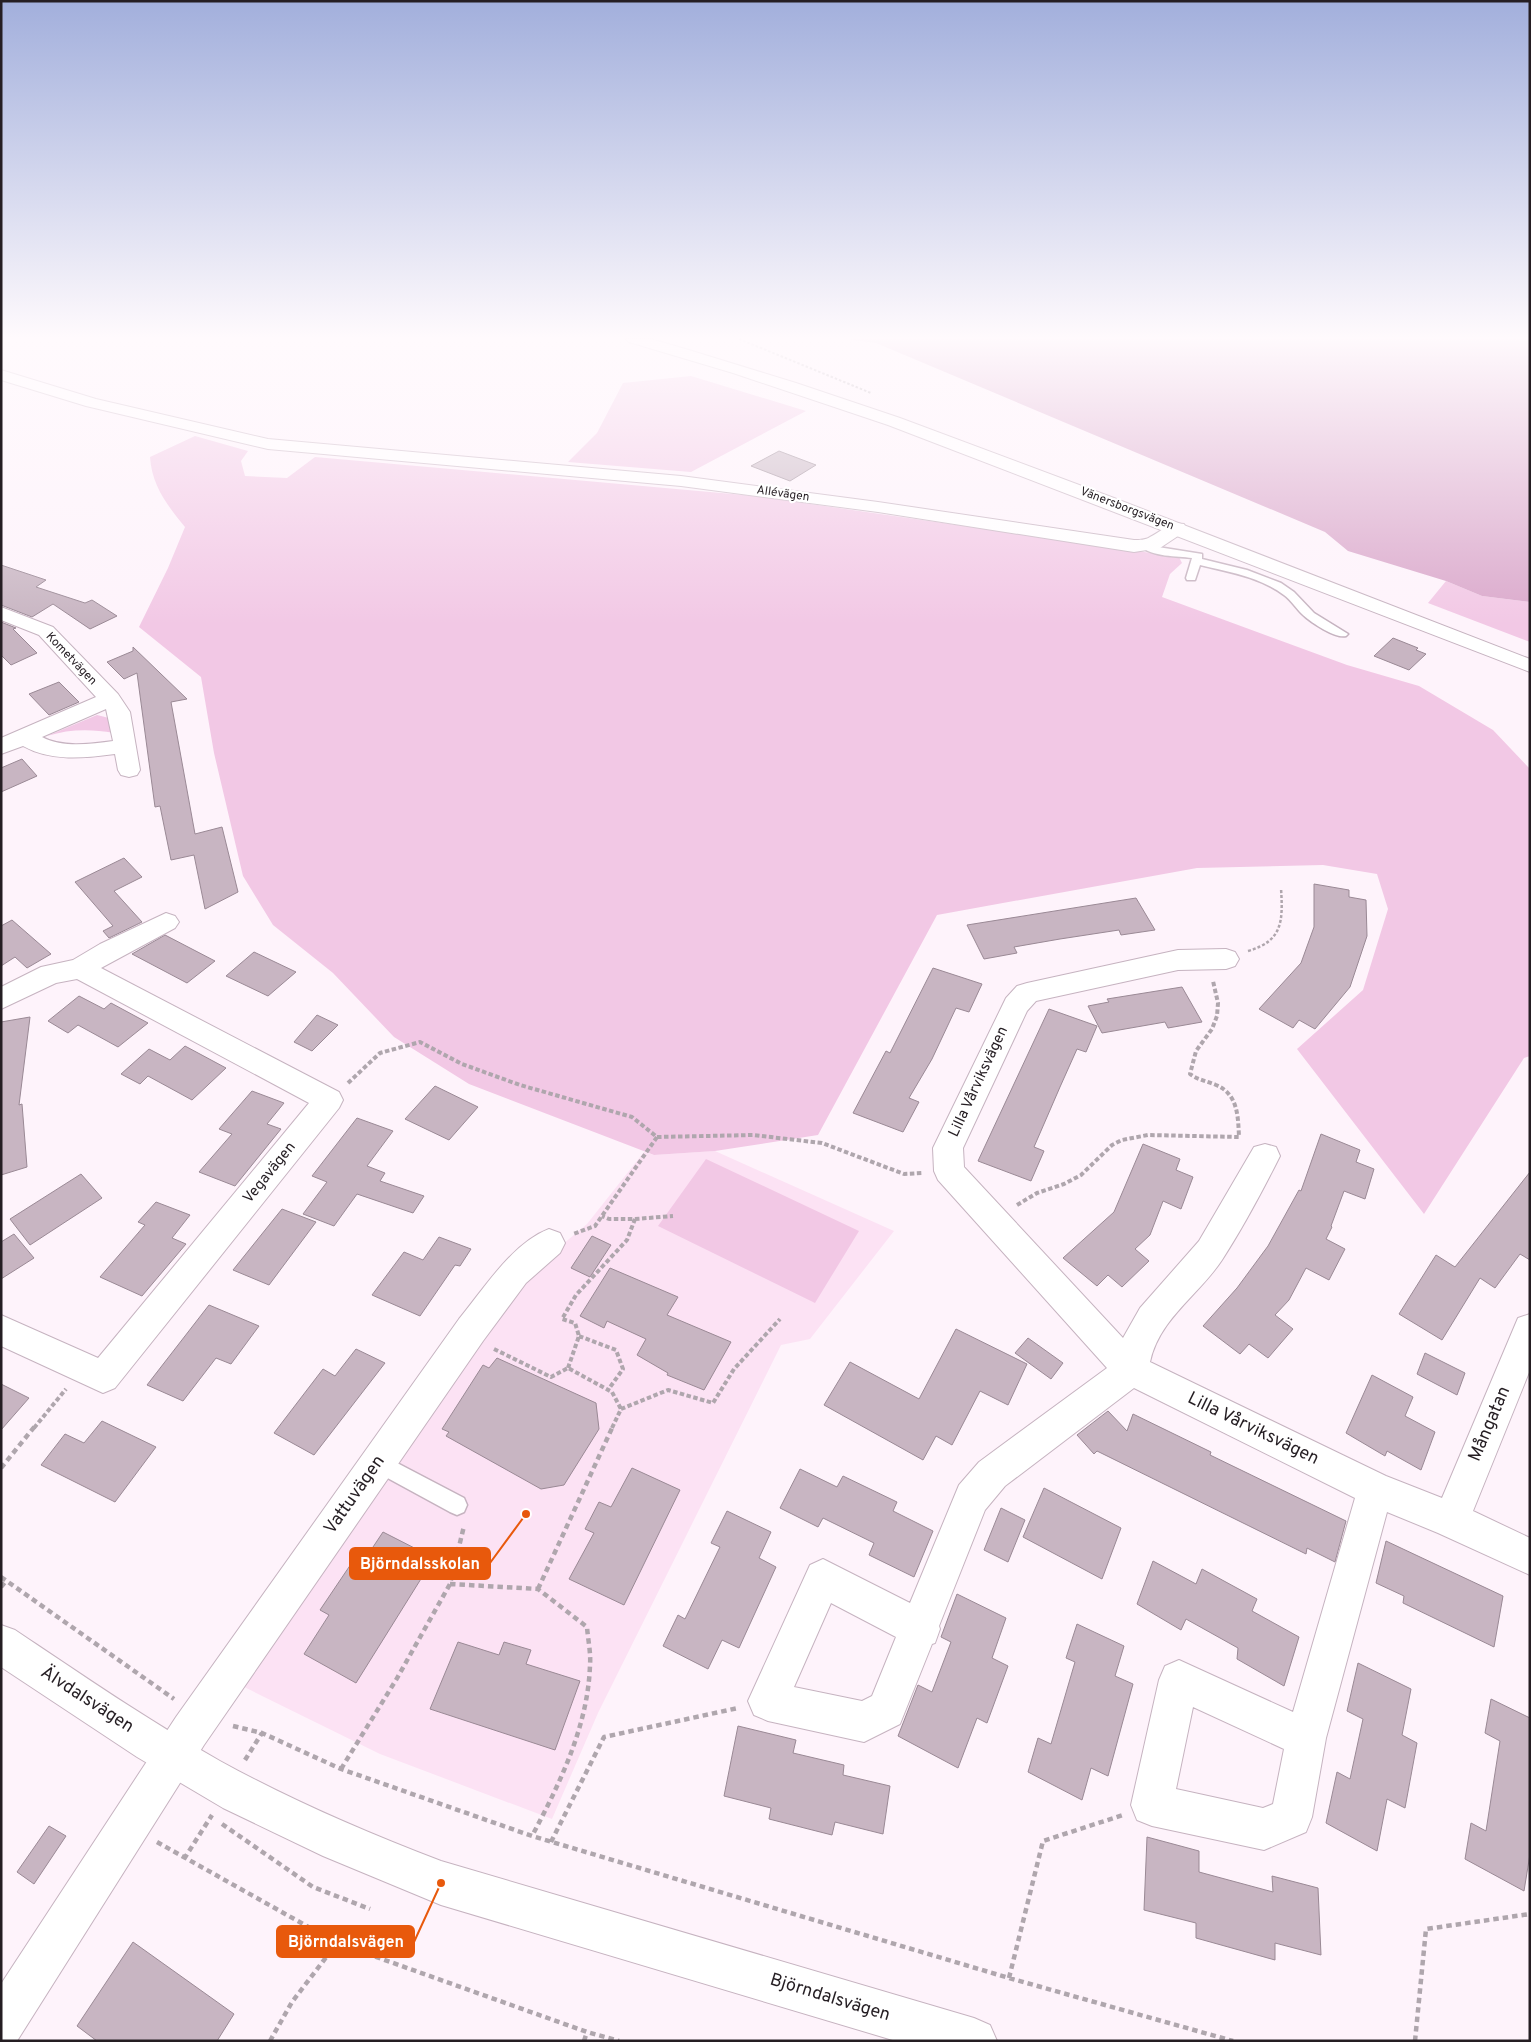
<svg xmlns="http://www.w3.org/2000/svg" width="1531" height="2042" font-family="Overpass,sans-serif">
<rect width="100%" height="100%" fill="#fef3fb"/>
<path fill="#fce2f4" d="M 715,1151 L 894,1231 L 810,1339 L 781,1345 L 598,1713 L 552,1819 L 380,1754 L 236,1683 L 538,1265 L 587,1224 L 644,1152 L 654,1155 Z"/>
<path fill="#f2c8e5" d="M 691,376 L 806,411 L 691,472 L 568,462 L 597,433 L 623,383 Z
M 195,436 L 248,451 L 241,461 L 245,476 L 287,478 L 315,457 L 755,496 L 1179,557 L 1182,563 L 1170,574 L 1162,597 L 1347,665 L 1419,686 L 1493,730 L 1530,769 L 1530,1056 L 1524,1058 L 1424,1214 L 1297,1049 L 1363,990 L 1388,909 L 1377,874 L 1323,865 L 1197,868 L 937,915 L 818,1135 L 715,1151 L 654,1155 L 469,1084 L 394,1037 L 333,973 L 273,925 L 243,876 L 214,753 L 201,677 L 139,627 L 168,568 L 185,527 C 167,505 152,486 150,457 Z
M 1446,581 L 1482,596 L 1530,602 L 1530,642 L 1428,603 Z
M 97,715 L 109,718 L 114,733 C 90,729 70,729 47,736 Z
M 706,1159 L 859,1231 L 815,1303 L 658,1226 Z"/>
<path fill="#daa8cb" d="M 845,339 L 1530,339 L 1530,602 L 1482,596 L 1446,581 L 1348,551 L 1325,532 L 876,343 Z"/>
<path fill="#c8b5c2" stroke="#9a8995" d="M 779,451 L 816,465 L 790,481 L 751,466 Z
M 1,565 L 46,580 L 36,587 L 85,603 L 92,600 L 117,616 L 90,629 L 53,604 L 32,617 L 1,605 Z
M 1,622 L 16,628 L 13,629 L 37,653 L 11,665 L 1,655 Z
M 1393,638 L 1418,648 L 1416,650 L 1426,654 L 1409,670 L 1374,656 Z
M 133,647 L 187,699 L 171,702 L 195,834 L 222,827 L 238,892 L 205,909 L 194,855 L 171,860 L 160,806 L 155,807 L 137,673 L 124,679 L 107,662 L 133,651 Z
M 59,682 L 79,702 L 49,715 L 29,694 Z
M 22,759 L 37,776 L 1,792 L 1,768 Z
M 124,858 L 142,877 L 114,891 L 142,922 L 109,938 L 103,931 L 113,926 L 75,882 Z
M 1314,884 L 1349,890 L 1349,897 L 1366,900 L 1367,936 L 1350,987 L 1315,1029 L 1299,1020 L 1293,1028 L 1259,1009 L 1301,963 L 1314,927 Z
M 1136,898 L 1155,930 L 1121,935 L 1119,930 L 1060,939 L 1014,947 L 1017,953 L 984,959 L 967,925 Z
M 12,920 L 51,954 L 27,968 L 15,957 L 1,966 L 1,926 Z
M 165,935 L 215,961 L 187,983 L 132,954 Z
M 254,952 L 296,972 L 268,996 L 226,976 Z
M 933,968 L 982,984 L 969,1012 L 956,1008 L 932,1059 L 909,1098 L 919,1102 L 903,1132 L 853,1113 L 886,1051 L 890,1053 Z
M 1182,987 L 1202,1022 L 1168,1028 L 1165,1022 L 1102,1033 L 1088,1006 L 1109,1002 L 1107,999 Z
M 79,996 L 104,1009 L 111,1003 L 148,1023 L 118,1047 L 78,1025 L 68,1033 L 48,1021 Z
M 1049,1009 L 1097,1026 L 1086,1052 L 1077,1049 L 1060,1087 L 1034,1147 L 1044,1151 L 1031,1181 L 978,1161 Z
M 317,1015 L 338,1025 L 312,1051 L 294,1042 Z
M 30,1017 L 19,1105 L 22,1104 L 27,1167 L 1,1175 L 1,1022 Z
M 185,1046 L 226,1068 L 192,1100 L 148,1076 L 140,1084 L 121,1074 L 149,1049 L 170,1060 Z
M 435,1086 L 478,1107 L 449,1140 L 405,1119 Z
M 252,1091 L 284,1103 L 267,1124 L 281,1129 L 235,1186 L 199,1172 L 232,1134 L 219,1129 Z
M 357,1118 L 393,1131 L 367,1166 L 385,1173 L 380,1181 L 424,1196 L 413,1213 L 357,1194 L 334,1226 L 303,1214 L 327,1182 L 312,1176 Z
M 1321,1134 L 1360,1150 L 1356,1162 L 1374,1169 L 1365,1199 L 1344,1191 L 1331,1226 L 1332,1227 L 1326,1239 L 1345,1249 L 1329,1280 L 1306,1268 L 1289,1300 L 1275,1315 L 1293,1329 L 1268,1358 L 1249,1344 L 1240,1354 L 1203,1326 L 1237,1288 L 1268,1246 L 1299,1190 L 1301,1191 Z
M 1143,1144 L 1180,1159 L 1176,1170 L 1193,1177 L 1181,1209 L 1163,1201 L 1150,1235 L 1135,1249 L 1149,1261 L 1122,1287 L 1108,1275 L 1097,1286 L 1063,1258 L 1114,1212 Z
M 1530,1172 L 1530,1260 L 1520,1254 L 1495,1288 L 1480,1278 L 1442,1340 L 1399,1314 L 1436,1255 L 1455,1267 Z
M 81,1174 L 102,1198 L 30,1245 L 10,1219 Z
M 156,1202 L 190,1215 L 172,1238 L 186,1244 L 142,1296 L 100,1277 L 145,1225 L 138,1222 Z
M 282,1209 L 316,1222 L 269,1285 L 233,1270 Z
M 14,1234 L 34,1258 L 1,1279 L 1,1242 Z
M 592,1236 L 611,1245 L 590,1277 L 571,1268 Z
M 439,1237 L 471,1249 L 460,1266 L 455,1265 L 420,1316 L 372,1295 L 404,1252 L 423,1260 Z
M 610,1268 L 678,1297 L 667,1315 L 731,1342 L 704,1390 L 667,1375 L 668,1373 L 637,1355 L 646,1339 L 607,1321 L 604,1328 L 580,1316 Z
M 209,1305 L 259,1326 L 231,1364 L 216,1358 L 183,1401 L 147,1385 Z
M 956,1329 L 1027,1364 L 1008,1405 L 980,1391 L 952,1445 L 936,1436 L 923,1460 L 824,1405 L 850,1362 L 919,1399 Z
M 1028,1338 L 1063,1363 L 1051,1379 L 1015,1353 Z
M 356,1349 L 385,1363 L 314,1455 L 274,1433 L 323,1369 L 335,1376 Z
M 1425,1353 L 1465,1373 L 1457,1395 L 1417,1374 Z
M 497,1358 L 596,1403 L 599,1429 L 564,1485 L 541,1489 L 446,1436 L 449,1432 L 442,1429 L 483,1365 L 489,1368 Z
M 1372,1375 L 1413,1397 L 1405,1416 L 1435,1432 L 1421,1470 L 1387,1451 L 1385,1456 L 1346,1433 Z
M 1,1384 L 29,1398 L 1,1430 Z
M 1108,1411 L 1127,1431 L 1133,1414 L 1211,1452 L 1210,1455 L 1346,1521 L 1335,1562 L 1307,1548 L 1306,1554 L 1097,1451 L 1094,1454 L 1077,1435 Z
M 102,1421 L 156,1447 L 115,1502 L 41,1465 L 65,1434 L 84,1443 Z
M 632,1468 L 680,1490 L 624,1605 L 569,1579 L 594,1533 L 585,1529 L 599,1502 L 611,1507 Z
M 800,1469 L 837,1487 L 843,1476 L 897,1502 L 893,1511 L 933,1531 L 914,1577 L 869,1555 L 874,1543 L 823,1518 L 818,1527 L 780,1508 Z
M 1044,1488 L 1121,1528 L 1102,1579 L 1023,1537 Z
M 1001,1508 L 1025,1520 L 1008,1562 L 984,1550 Z
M 727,1511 L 771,1532 L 759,1558 L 776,1567 L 739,1648 L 722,1640 L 708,1669 L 663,1646 L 678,1615 L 685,1619 L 720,1547 L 711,1543 Z
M 383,1532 L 434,1558 L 356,1683 L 304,1654 L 329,1615 L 320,1610 L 351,1564 L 359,1568 Z
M 1386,1541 L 1503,1596 L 1494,1647 L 1403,1603 L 1404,1596 L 1376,1583 Z
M 1153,1561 L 1196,1584 L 1202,1569 L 1257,1599 L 1252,1611 L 1299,1637 L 1284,1686 L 1237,1659 L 1238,1648 L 1186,1619 L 1181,1630 L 1137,1604 Z
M 957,1594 L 1006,1618 L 992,1658 L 1008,1666 L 987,1723 L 977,1718 L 958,1768 L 898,1736 L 918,1685 L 932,1692 L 951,1642 L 941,1637 Z
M 1077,1624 L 1124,1646 L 1115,1676 L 1133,1684 L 1108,1776 L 1091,1768 L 1082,1800 L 1028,1772 L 1038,1738 L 1051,1744 L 1075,1662 L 1066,1658 Z
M 458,1642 L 499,1655 L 504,1642 L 531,1650 L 526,1664 L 580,1681 L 555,1750 L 430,1709 Z
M 1358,1663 L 1411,1689 L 1402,1735 L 1417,1743 L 1405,1808 L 1387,1799 L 1377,1851 L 1326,1823 L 1337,1772 L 1350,1779 L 1363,1719 L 1347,1711 Z
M 1491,1699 L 1530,1718 L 1530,1854 L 1524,1891 L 1465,1859 L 1471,1823 L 1486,1831 L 1500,1741 L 1485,1733 Z
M 738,1726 L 796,1740 L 793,1753 L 844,1765 L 843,1775 L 890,1786 L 883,1834 L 835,1822 L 832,1835 L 769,1819 L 771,1808 L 724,1796 Z
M 49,1826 L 66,1836 L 34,1884 L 17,1872 Z
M 1147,1837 L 1199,1851 L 1199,1872 L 1273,1892 L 1272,1876 L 1318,1888 L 1321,1955 L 1275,1943 L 1275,1960 L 1196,1938 L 1196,1923 L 1144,1910 Z
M 133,1942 L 234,2014 L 217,2041 L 97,2041 L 77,2026 Z"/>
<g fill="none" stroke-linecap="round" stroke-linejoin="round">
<g stroke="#c6b3c0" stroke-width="3">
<path id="service" d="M 1145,543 L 1158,547 L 1202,554 L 1202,559 L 1247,570 L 1281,583 L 1294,592 L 1314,613 L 1348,634 L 1346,636 C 1336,639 1310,622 1302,614 C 1296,608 1291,600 1284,595 C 1260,577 1229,572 1200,565 L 1195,580 L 1187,580 L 1186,578 L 1192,558 C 1177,556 1152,557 1140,546 Z
M 378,1453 L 464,1498 L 467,1505 L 464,1512 L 457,1515 L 450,1512 L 371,1469 L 368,1462 L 371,1455 Z"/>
</g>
<g stroke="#c6b3c0" stroke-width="2">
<path id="minor" d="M 1,370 L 96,399 L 268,439 L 681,476 L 878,502 L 1134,540 C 1139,540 1146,540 1150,537 C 1162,531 1170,521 1184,524 L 1186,528 L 1184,532 L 1160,548 L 1134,552 L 878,512 L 681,486 L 268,449 L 86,406 L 1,380 Z
M 1,607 L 53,627 L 118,694 L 130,712 L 140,770 L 137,775 L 129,777 L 121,775 L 118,770 L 115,754 C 85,758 51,762 23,746 L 1,754 L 1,738 L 96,697 L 39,635 L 1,620 ZM 106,709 L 113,741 C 90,744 63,748 42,737 Z
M 166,913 L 175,916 L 179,922 L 175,928 L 101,968 L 339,1092 L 343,1100 L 339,1108 L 115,1388 L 103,1393 L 1,1346 L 1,1315 L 98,1358 L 309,1103 L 77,979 L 56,983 L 1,1009 L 1,987 L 41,967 L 73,960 L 100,944 Z
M 1226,949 L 1235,952 L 1239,959 L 1235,966 L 1226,969 L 1178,970 L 1036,1001 L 1027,1011 L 963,1148 L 964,1167 L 1123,1338 L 1140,1308 L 1199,1241 L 1254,1147 L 1265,1144 L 1276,1147 L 1280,1156 C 1263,1190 1242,1229 1222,1260 C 1199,1295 1159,1319 1150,1362 L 1386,1476 L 1442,1498 L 1518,1318 L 1530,1314 L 1530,1370 L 1473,1511 L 1530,1538 L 1530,1575 L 1438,1533 L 1387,1512 L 1326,1738 L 1312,1817 L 1306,1832 L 1264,1850 L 1152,1826 L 1137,1820 L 1131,1805 L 1159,1680 L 1165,1666 L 1179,1660 L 1293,1712 L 1355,1498 L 1134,1388 L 1005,1486 L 985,1510 L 939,1626 L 940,1629 L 935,1643 L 932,1644 L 900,1724 L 864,1742 L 768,1721 L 754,1715 L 748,1701 L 810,1565 L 823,1559 L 910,1603 L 959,1485 L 979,1462 L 1107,1368 L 938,1180 L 934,1171 L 933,1148 L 1006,998 L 1017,986 L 1027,983 L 1178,950 ZM 831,1603 L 896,1637 L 872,1696 L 862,1701 L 794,1687 ZM 1193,1707 L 1284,1749 L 1273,1804 L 1263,1808 L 1176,1789 Z
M 549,1229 L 560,1233 L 565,1243 L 560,1253 L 526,1283 L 483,1341 L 204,1745 L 17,2041 L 1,2041 L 1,1984 L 176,1717 L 459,1319 C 483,1290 512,1243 549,1229 Z"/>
</g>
<g stroke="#c6b3c0" stroke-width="2">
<path id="tertiary" d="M 1,1625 L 15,1630 C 82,1675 149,1721 220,1761 C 291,1800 365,1832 441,1861 L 974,2018 L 990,2025 L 997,2041 L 896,2041 L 441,1905 L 323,1856 L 223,1808 L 137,1757 L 1,1667 Z"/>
</g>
<g stroke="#c6b3c0" stroke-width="2">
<path id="secondary" d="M 626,339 L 651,339 L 692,351 L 796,383 L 900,418 L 1114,498 L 1530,659 L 1530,672 L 888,425 L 733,373 L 629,342 Z"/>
</g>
<path stroke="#afa6ad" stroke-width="2" stroke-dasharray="2.5 2" stroke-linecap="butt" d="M 739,339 L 871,393"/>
<path stroke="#afa6ad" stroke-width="2.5" stroke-dasharray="3 2" stroke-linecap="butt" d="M 1248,951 C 1283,941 1283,921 1281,888"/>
<path stroke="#afa6ad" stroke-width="4" stroke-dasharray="4.5 2.5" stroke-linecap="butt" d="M 348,1083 L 380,1053 L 420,1042 L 462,1064 L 520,1085 L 632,1117 L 657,1137 L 595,1226 L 573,1234
M 657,1137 L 753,1135 L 822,1143 L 904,1174 L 922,1173
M 1017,1205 L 1037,1193 L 1064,1184 L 1081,1175 L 1112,1145 L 1122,1140 L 1148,1135 L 1239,1137 C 1238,1116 1238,1094 1216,1085 C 1207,1081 1198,1080 1190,1074 L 1196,1051 L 1212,1029 L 1217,1016 L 1218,1003 L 1213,981
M 635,1219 L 673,1216
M 579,1336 L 616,1350 L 623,1369 L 608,1390
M 494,1349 L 551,1377 L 568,1368 L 612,1392 L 621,1409
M 568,1368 L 579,1336 L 575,1323 L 562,1319 L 576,1295 L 627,1240 L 635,1219 L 609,1219 L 602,1216
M 34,1428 L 66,1389
M 612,1428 L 621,1409 L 668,1390 L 713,1403 L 734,1369 L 780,1319"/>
<path stroke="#afa6ad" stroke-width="4.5" stroke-dasharray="5.5 4" stroke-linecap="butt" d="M 1,1468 L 35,1426
M 1,1577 L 174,1699
M 450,1584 L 538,1589 L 587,1627 C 588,1640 591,1653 590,1665 C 588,1726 560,1783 532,1836
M 1,1587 L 6,1581
M 538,1589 L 613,1426
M 233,1726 L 262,1733 L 341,1769 L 532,1836 L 1009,1978 L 1233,2041
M 245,1760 L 262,1733
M 341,1769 L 396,1680 L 450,1584 L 464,1526
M 222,1824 L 313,1887 L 370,1909
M 157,1842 L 337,1943 L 587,2032 L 619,2041
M 551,1842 L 604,1737 L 738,1708
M 184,1859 L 212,1815
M 1009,1978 L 1043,1841 L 1123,1815
M 270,2041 L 292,2002 L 337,1943
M 584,2041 L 587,2032
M 1415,2041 L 1426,1929 L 1530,1914"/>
<use href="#service" fill="#fff" fill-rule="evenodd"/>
<use href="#minor" fill="#fff" fill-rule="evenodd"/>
<use href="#tertiary" fill="#fff" fill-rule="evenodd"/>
<use href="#secondary" fill="#fff" fill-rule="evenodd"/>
</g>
<linearGradient id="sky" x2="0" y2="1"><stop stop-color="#a2afdc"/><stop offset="0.54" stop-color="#fffafd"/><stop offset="1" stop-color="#fffafd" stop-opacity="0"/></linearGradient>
<rect width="1531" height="625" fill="url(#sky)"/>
<g text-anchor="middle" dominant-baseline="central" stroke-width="4.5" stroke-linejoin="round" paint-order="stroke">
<g font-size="12" fill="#251e23" stroke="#fff">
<text transform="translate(783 494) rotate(8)">Allévägen</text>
<text transform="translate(1127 509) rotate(21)">Vänersborgsvägen</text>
<text transform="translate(71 659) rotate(46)">Kometvägen</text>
</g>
<g font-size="15" fill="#251e23" stroke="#fff">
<text transform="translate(979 1082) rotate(-65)">Lilla Vårviksvägen</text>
<text transform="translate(270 1173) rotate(-51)">Vegavägen</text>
</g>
<g font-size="18" fill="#251e23" stroke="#fff">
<text transform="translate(1490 1424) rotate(-67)">Mångatan</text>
<text transform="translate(1253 1429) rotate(26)">Lilla Vårviksvägen</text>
<text transform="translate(355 1495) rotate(-55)">Vattuvägen</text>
<text transform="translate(87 1700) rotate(33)">Älvdalsvägen</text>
<text transform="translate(830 1998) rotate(17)">Björndalsvägen</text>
</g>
</g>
<path fill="none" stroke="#e8590c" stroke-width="2" d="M526 1514L490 1563M441 1883L414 1942"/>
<g fill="#e8590c" stroke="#fff" stroke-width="2">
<circle cx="526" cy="1514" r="5"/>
<circle cx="441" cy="1883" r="5"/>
</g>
<g fill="#e8590c" stroke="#e8590c" stroke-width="2">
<rect x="350" y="1548" width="140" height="31" rx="5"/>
<rect x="277" y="1926" width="137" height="31" rx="5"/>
</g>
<g font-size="16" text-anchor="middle" font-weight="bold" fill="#fff">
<text x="420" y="1569">Björndalsskolan</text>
<text x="346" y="1947">Björndalsvägen</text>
</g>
<rect width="1531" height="2042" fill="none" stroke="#251e23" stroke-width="5"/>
</svg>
